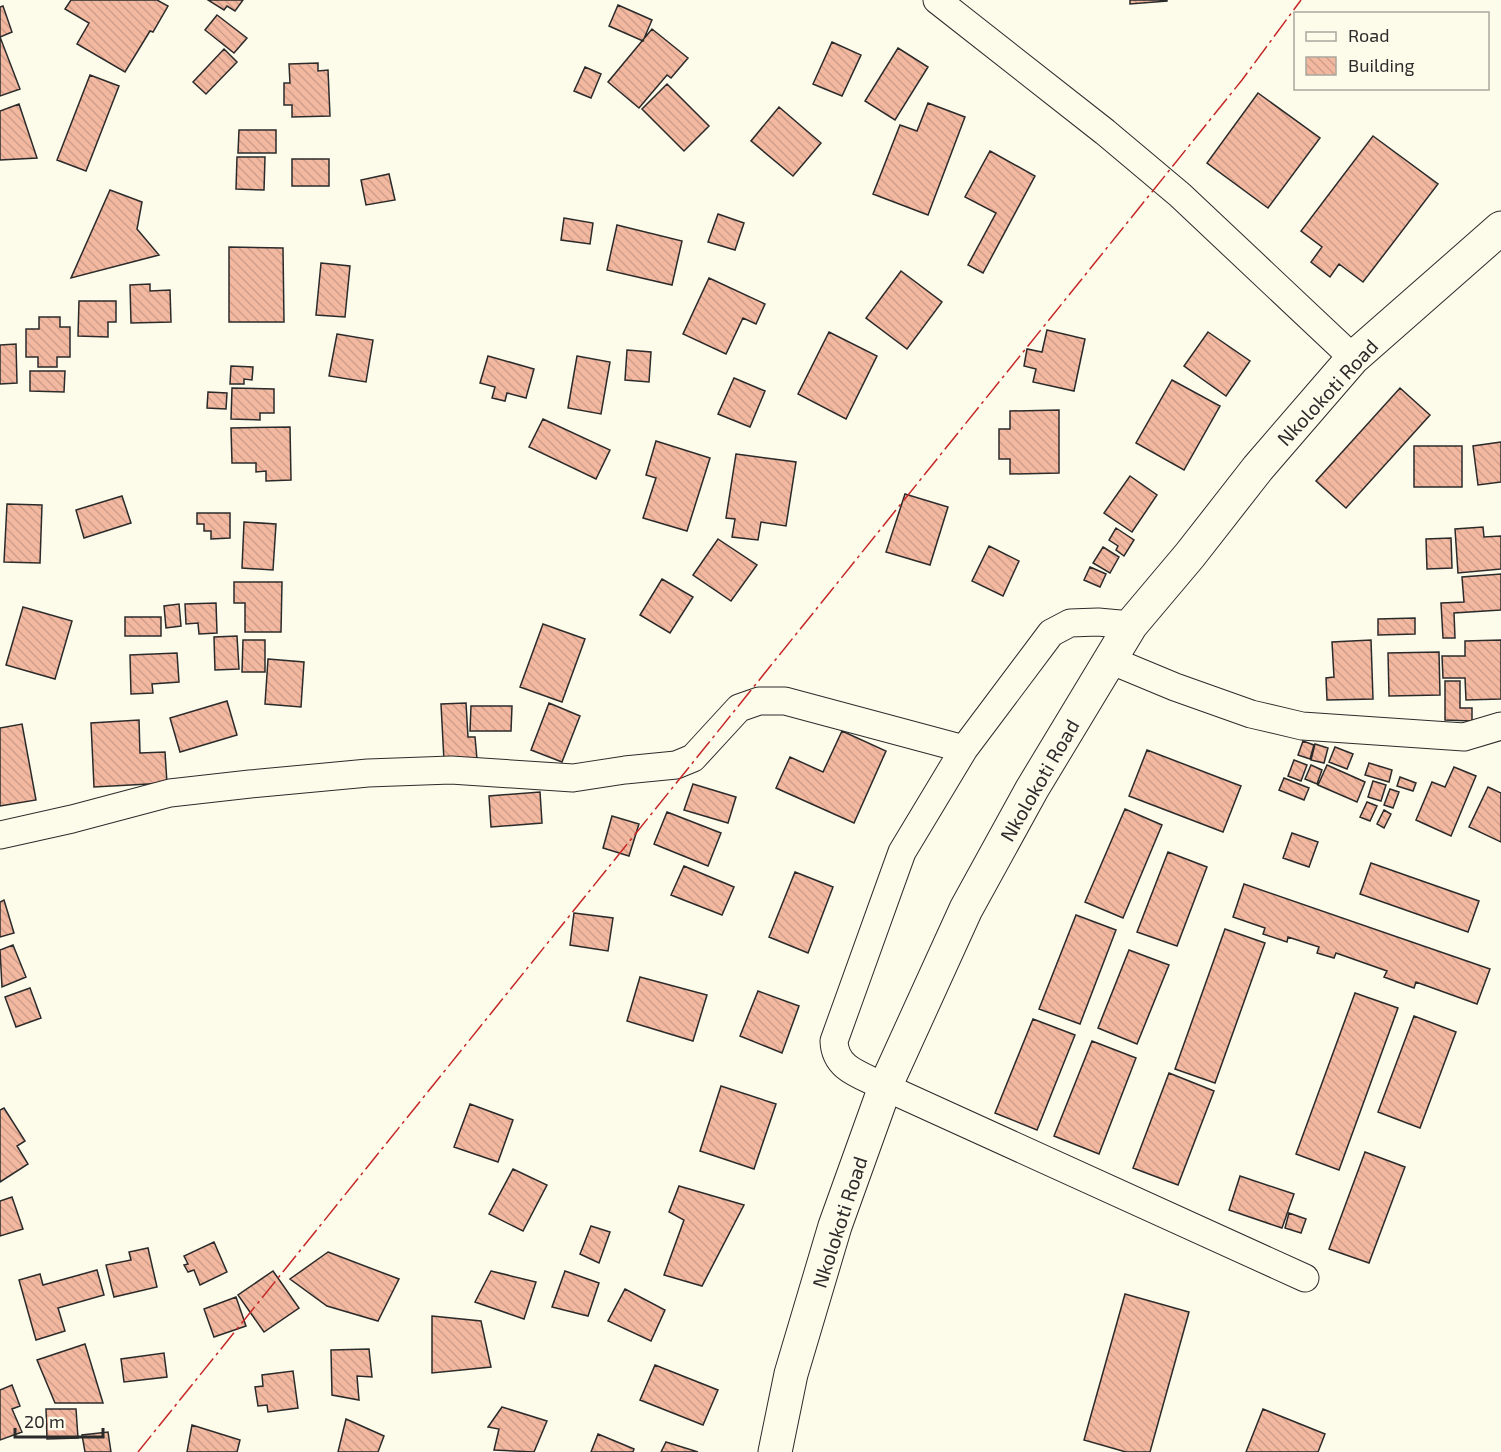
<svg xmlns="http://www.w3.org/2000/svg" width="1501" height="1452" font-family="'Exo 2',sans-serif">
<defs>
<pattern id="building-back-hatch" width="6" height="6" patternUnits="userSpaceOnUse" patternTransform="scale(1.5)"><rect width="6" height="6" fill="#f2b8a0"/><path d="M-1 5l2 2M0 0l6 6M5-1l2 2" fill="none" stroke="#d09e8a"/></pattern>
</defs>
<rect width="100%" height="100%" fill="#fdfbea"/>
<path fill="url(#building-back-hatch)" stroke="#2b2b2b" stroke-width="1.5" d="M 71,0 L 157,0 L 168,6 L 153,32 L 150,31 L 125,72 L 77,44 L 89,23 L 65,9 Z
M 208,0 L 243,0 L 235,11 L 227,6 L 224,10 Z
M 1130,0 L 1167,0 L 1167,1 L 1130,4 Z
M 618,5 L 652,20 L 643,41 L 609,26 Z
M 3,6 L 12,32 L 0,37 L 20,89 L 0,96 L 0,7 Z
M 217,15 L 247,38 L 234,53 L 205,30 Z
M 652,29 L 688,58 L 671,78 L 667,75 L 639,108 L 608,82 Z
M 832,42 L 861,55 L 842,96 L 813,84 Z
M 898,48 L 928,67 L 895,120 L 865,101 Z
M 224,49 L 237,62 L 206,94 L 193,82 Z
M 318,63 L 318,71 L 328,70 L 330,116 L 292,117 L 292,105 L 284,105 L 284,83 L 290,83 L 289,64 Z
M 585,67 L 601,74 L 591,98 L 574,91 Z
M 90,75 L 119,86 L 86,171 L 57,160 Z
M 667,84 L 709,126 L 684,151 L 642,109 Z
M 1258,93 L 1320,138 L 1268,208 L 1207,163 Z
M 928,103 L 965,117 L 928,215 L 873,194 L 900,125 L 917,131 Z
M 19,104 L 37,158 L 0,160 L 0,111 Z
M 779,107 L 821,143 L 793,176 L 751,141 Z
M 239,130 L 276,130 L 276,153 L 238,153 Z
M 1373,136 L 1438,184 L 1363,282 L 1339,264 L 1330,277 L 1311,262 L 1322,247 L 1301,231 Z
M 990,151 L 1035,176 L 983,273 L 968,265 L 996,213 L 965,197 Z
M 237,157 L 265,157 L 264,190 L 236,189 Z
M 292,159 L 329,159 L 329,186 L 292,186 Z
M 389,174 L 395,200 L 366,205 L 361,180 Z
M 110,190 L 142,202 L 137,229 L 159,255 L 71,278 Z
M 718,214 L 744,223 L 735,250 L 708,242 Z
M 564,218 L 593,223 L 590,244 L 561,240 Z
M 617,225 L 682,241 L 672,285 L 607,270 Z
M 229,247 L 283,248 L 284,322 L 229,322 Z
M 321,263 L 350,266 L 345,317 L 316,315 Z
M 901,271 L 942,302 L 907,349 L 866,318 Z
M 709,278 L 765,304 L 756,324 L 743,318 L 726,354 L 683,334 Z
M 150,284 L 150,291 L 170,290 L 171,322 L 131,323 L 130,285 Z
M 79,301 L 116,301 L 116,322 L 108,322 L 108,337 L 78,336 Z
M 39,317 L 60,317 L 60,327 L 70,327 L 70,357 L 57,357 L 57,367 L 38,367 L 38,357 L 26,357 L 26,329 L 39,329 Z
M 1047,330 L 1085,339 L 1074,391 L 1033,382 L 1036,369 L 1024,366 L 1027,349 L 1042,352 Z
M 829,332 L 877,356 L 846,419 L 798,394 Z
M 1208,332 L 1250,361 L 1226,396 L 1184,366 Z
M 337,334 L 373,340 L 366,382 L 329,376 Z
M 16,344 L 17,383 L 0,384 L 0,345 Z
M 627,350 L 651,352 L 649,382 L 625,380 Z
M 488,356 L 534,369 L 526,398 L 507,393 L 505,401 L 492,398 L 495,387 L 480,383 Z
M 577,356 L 610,362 L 601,414 L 568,408 Z
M 231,366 L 253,367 L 252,380 L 244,379 L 244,384 L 230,384 Z
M 30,371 L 65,371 L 64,392 L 30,391 Z
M 734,378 L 765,391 L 750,427 L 718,414 Z
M 1172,380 L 1220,406 L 1184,470 L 1136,443 Z
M 232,388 L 274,389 L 274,413 L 260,413 L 260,420 L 231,419 Z
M 1400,388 L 1430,415 L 1346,508 L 1316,481 Z
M 208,392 L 227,393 L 226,409 L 207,408 Z
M 1059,410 L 1059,473 L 1010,474 L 1010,459 L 999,459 L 999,429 L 1010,429 L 1010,411 Z
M 543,419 L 610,450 L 596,479 L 529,447 Z
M 290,427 L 291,480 L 266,481 L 266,471 L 256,472 L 256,463 L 232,463 L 231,428 Z
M 656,441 L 710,458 L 687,531 L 643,518 L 656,478 L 646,475 Z
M 1501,442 L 1501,482 L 1478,485 L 1473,446 Z
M 1414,446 L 1462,446 L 1462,487 L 1414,487 Z
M 736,454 L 796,462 L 786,526 L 761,522 L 758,540 L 732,537 L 735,519 L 726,518 Z
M 1130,476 L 1157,495 L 1132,532 L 1104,513 Z
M 905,494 L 948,507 L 930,565 L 886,552 Z
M 122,496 L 131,523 L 84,538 L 76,510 Z
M 7,504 L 42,505 L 40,563 L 4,562 Z
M 197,513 L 230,513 L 230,538 L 211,539 L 211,531 L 204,531 L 204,524 L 197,524 Z
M 244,522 L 276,524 L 273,570 L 242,568 Z
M 1483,527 L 1484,537 L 1501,536 L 1501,569 L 1458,573 L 1455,529 Z
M 1116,528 L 1134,540 L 1124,556 L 1116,550 L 1118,546 L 1109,540 Z
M 1451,538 L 1452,568 L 1427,569 L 1426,539 Z
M 718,539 L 757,565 L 731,601 L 693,575 Z
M 989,546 L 1019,561 L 1003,596 L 972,581 Z
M 1103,547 L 1119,557 L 1110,573 L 1093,563 Z
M 1090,567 L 1106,574 L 1100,587 L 1084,580 Z
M 1501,574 L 1501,610 L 1454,613 L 1455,638 L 1443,638 L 1441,603 L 1464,602 L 1462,577 Z
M 662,579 L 693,597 L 670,633 L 640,615 Z
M 234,582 L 282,582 L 281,632 L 245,632 L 245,603 L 234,603 Z
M 216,603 L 217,633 L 199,634 L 198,623 L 186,624 L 185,604 Z
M 179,604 L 181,626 L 166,628 L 164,606 Z
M 23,607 L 72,621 L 55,679 L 6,665 Z
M 125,617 L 161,617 L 161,636 L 125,636 Z
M 1415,618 L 1415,634 L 1378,635 L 1378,619 Z
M 543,624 L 585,639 L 562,702 L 520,687 Z
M 237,636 L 239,669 L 215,670 L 214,637 Z
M 243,640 L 265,640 L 265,672 L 242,672 Z
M 1371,640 L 1373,699 L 1327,700 L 1326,678 L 1334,677 L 1332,642 Z
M 1501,640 L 1501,699 L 1466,700 L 1465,678 L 1443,678 L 1442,656 L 1465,656 L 1465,641 Z
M 1439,652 L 1440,695 L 1389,696 L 1388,653 Z
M 177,653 L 179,682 L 152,684 L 153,693 L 131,694 L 130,655 Z
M 268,659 L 304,662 L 301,707 L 265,704 Z
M 1445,681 L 1460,681 L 1460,708 L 1472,708 L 1472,721 L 1445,720 Z
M 227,701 L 237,735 L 180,752 L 170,718 Z
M 466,703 L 468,737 L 475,737 L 477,759 L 444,761 L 441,704 Z
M 549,703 L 580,716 L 562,762 L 531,750 Z
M 471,706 L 512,706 L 511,731 L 470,731 Z
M 139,720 L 140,753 L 165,752 L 167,783 L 94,787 L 91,723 Z
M 22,724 L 36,800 L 0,806 L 0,728 Z
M 842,731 L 886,751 L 854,823 L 776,788 L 790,757 L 823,772 Z
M 1303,741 L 1314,745 L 1310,759 L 1298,755 Z
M 1315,744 L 1328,748 L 1324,763 L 1311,760 Z
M 1335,747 L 1353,754 L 1347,769 L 1329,762 Z
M 1147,750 L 1241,786 L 1223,832 L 1129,796 Z
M 1294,760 L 1307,765 L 1301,781 L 1288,776 Z
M 1369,763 L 1392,770 L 1389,782 L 1365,775 Z
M 1311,765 L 1322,770 L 1317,784 L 1305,779 Z
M 1327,765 L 1365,782 L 1357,802 L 1318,785 Z
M 1454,767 L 1476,776 L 1451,836 L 1416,820 L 1432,782 L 1445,787 Z
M 1400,777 L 1416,783 L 1413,791 L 1397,786 Z
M 1284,778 L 1309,788 L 1304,800 L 1279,790 Z
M 1373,781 L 1386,785 L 1381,801 L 1368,797 Z
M 693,784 L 736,797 L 728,823 L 684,810 Z
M 1488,787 L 1501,793 L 1501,842 L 1469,827 Z
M 1390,789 L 1399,792 L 1393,808 L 1384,805 Z
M 540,792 L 542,823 L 491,827 L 489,796 Z
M 1367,802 L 1377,806 L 1370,821 L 1360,817 Z
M 1125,809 L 1162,825 L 1123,918 L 1085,902 Z
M 1384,810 L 1391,814 L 1384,828 L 1377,824 Z
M 667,812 L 721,833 L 708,866 L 654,844 Z
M 612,816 L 639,824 L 629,856 L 603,848 Z
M 1292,833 L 1318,842 L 1309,867 L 1283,858 Z
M 1168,852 L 1207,867 L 1177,946 L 1137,932 Z
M 1371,863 L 1479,901 L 1468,932 L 1360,894 Z
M 684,866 L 734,887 L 722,915 L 671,895 Z
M 795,872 L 833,887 L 808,953 L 769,937 Z
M 1244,884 L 1490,969 L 1477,1004 L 1416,982 L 1414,988 L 1384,977 L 1387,971 L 1336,953 L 1334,958 L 1317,953 L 1319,947 L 1288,937 L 1287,942 L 1263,934 L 1265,928 L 1233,917 Z
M 4,900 L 14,933 L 0,937 L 0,902 Z
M 574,913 L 613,918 L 608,951 L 570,945 Z
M 1076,915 L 1116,930 L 1080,1024 L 1039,1009 Z
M 1225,929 L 1265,943 L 1215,1083 L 1175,1069 Z
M 13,945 L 26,977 L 2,987 L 0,950 Z
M 1129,950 L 1169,965 L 1137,1044 L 1098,1028 Z
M 640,977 L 707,995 L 693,1041 L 627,1021 Z
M 30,988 L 41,1018 L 16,1027 L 5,997 Z
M 758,991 L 799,1006 L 782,1053 L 740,1036 Z
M 1355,993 L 1398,1008 L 1339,1170 L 1296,1154 Z
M 1414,1016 L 1456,1032 L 1420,1128 L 1378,1112 Z
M 1033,1019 L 1075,1035 L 1037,1130 L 995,1113 Z
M 1092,1041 L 1136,1058 L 1099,1154 L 1054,1136 Z
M 1169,1073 L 1214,1091 L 1178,1185 L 1133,1168 Z
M 721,1086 L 776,1104 L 754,1169 L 700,1151 Z
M 470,1104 L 513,1120 L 498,1162 L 454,1147 Z
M 4,1108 L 25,1141 L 17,1146 L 28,1164 L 0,1182 L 0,1110 Z
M 1365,1152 L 1405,1167 L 1369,1263 L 1329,1249 Z
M 513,1169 L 547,1185 L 523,1231 L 489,1214 Z
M 1240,1176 L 1294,1194 L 1282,1228 L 1229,1210 Z
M 679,1186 L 744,1205 L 702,1286 L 664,1275 L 684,1220 L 669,1212 Z
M 12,1197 L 23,1229 L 0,1236 L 0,1201 Z
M 1289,1213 L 1306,1219 L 1301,1233 L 1285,1228 Z
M 591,1226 L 610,1232 L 599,1263 L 580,1254 Z
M 214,1242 L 227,1272 L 200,1285 L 194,1270 L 188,1272 L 184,1265 L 188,1264 L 184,1256 Z
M 148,1248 L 157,1287 L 114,1297 L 106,1265 L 131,1260 L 129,1252 Z
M 328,1252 L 399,1279 L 378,1321 L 327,1306 L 290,1279 Z
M 97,1270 L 104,1295 L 58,1308 L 65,1331 L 36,1340 L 19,1280 L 40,1274 L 43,1285 Z
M 273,1271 L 299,1308 L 264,1332 L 238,1295 Z
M 491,1271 L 536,1282 L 524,1319 L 475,1302 Z
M 565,1271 L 599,1283 L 588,1316 L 552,1307 Z
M 625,1289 L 665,1310 L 651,1341 L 608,1321 Z
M 1125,1294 L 1189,1312 L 1150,1452 L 1126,1452 L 1084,1440 Z
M 236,1297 L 246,1326 L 214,1337 L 204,1309 Z
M 432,1316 L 481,1321 L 491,1367 L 432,1373 Z
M 85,1344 L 103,1403 L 55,1403 L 37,1360 Z
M 369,1349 L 372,1377 L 357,1376 L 359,1400 L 332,1395 L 331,1350 Z
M 164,1353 L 167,1377 L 124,1382 L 121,1359 Z
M 655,1365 L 718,1390 L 703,1425 L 640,1400 Z
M 293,1371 L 298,1408 L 268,1412 L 267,1405 L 258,1406 L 255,1387 L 263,1386 L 262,1375 Z
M 12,1385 L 20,1406 L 12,1409 L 22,1432 L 0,1440 L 0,1390 Z
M 502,1407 L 547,1421 L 534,1452 L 494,1450 L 499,1429 L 488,1427 Z
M 46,1409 L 76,1409 L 78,1438 L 47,1439 Z
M 1263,1409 L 1325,1434 L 1318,1452 L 1246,1452 Z
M 346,1419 L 384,1436 L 378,1452 L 338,1452 Z
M 192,1425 L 240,1440 L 237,1452 L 187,1452 Z
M 108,1432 L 111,1452 L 85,1452 L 82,1435 Z
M 598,1434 L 634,1449 L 633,1452 L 591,1452 Z
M 666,1442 L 698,1452 L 661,1452 Z"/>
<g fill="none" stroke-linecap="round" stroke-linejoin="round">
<g stroke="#2b2b2b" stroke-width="29">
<path id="street" d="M 937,0 L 1105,132 L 1180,195 L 1353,358
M 1131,625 L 1098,622 L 1070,623 L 1051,633 L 964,749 L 902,852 L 834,1041 C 835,1070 862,1075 885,1087 L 1305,1278
M 1110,660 L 1175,687 L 1251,714 L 1302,726 L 1464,737 L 1501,726
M 0,835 L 72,819 L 170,793 L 250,784 L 368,773 L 451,770 L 573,778 L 625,770 L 676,765 L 693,758 L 739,708 L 759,701 L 785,701 L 964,749"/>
</g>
<g stroke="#2b2b2b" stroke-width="35">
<path id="secondary" d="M 775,1452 L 791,1374 L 835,1226 L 885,1087 L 966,909 L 1032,789 L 1131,625 L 1190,555 L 1258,468 L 1353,358 L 1501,228"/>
</g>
<use href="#street" stroke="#fdfbea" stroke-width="27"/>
<use href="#secondary" stroke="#fdfbea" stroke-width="33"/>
<path stroke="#c62828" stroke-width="1.5" stroke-dasharray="21 4.5 3 4.5" stroke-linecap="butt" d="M 138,1452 L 1242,80 L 1301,0"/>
</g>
<g text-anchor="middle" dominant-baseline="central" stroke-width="4.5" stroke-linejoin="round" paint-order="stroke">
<g font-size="20" fill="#2b2b2b" stroke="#fdfbea">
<text transform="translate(1327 392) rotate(-47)">Nkolokoti Road</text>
<text transform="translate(1039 780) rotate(-60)">Nkolokoti Road</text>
<text transform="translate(839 1222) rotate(-72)">Nkolokoti Road</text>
</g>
</g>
<rect x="1294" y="12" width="195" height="78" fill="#fdfbea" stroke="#a9a89e" stroke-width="1.5"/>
<rect x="1306" y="32" width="30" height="9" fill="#fdfbea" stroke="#a9a89e" stroke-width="1.5"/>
<text x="1348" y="42" font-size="18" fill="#2b2b2b">Road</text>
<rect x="1306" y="57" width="30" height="18" fill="url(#building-back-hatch)" stroke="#a9a89e" stroke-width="1.5"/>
<text x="1348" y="72" font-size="18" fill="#2b2b2b">Building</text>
<path d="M15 1428v9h88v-9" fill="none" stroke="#2b2b2b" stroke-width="3"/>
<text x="24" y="1428" font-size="18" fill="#2b2b2b" stroke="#fdfbea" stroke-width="4.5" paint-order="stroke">20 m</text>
</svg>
